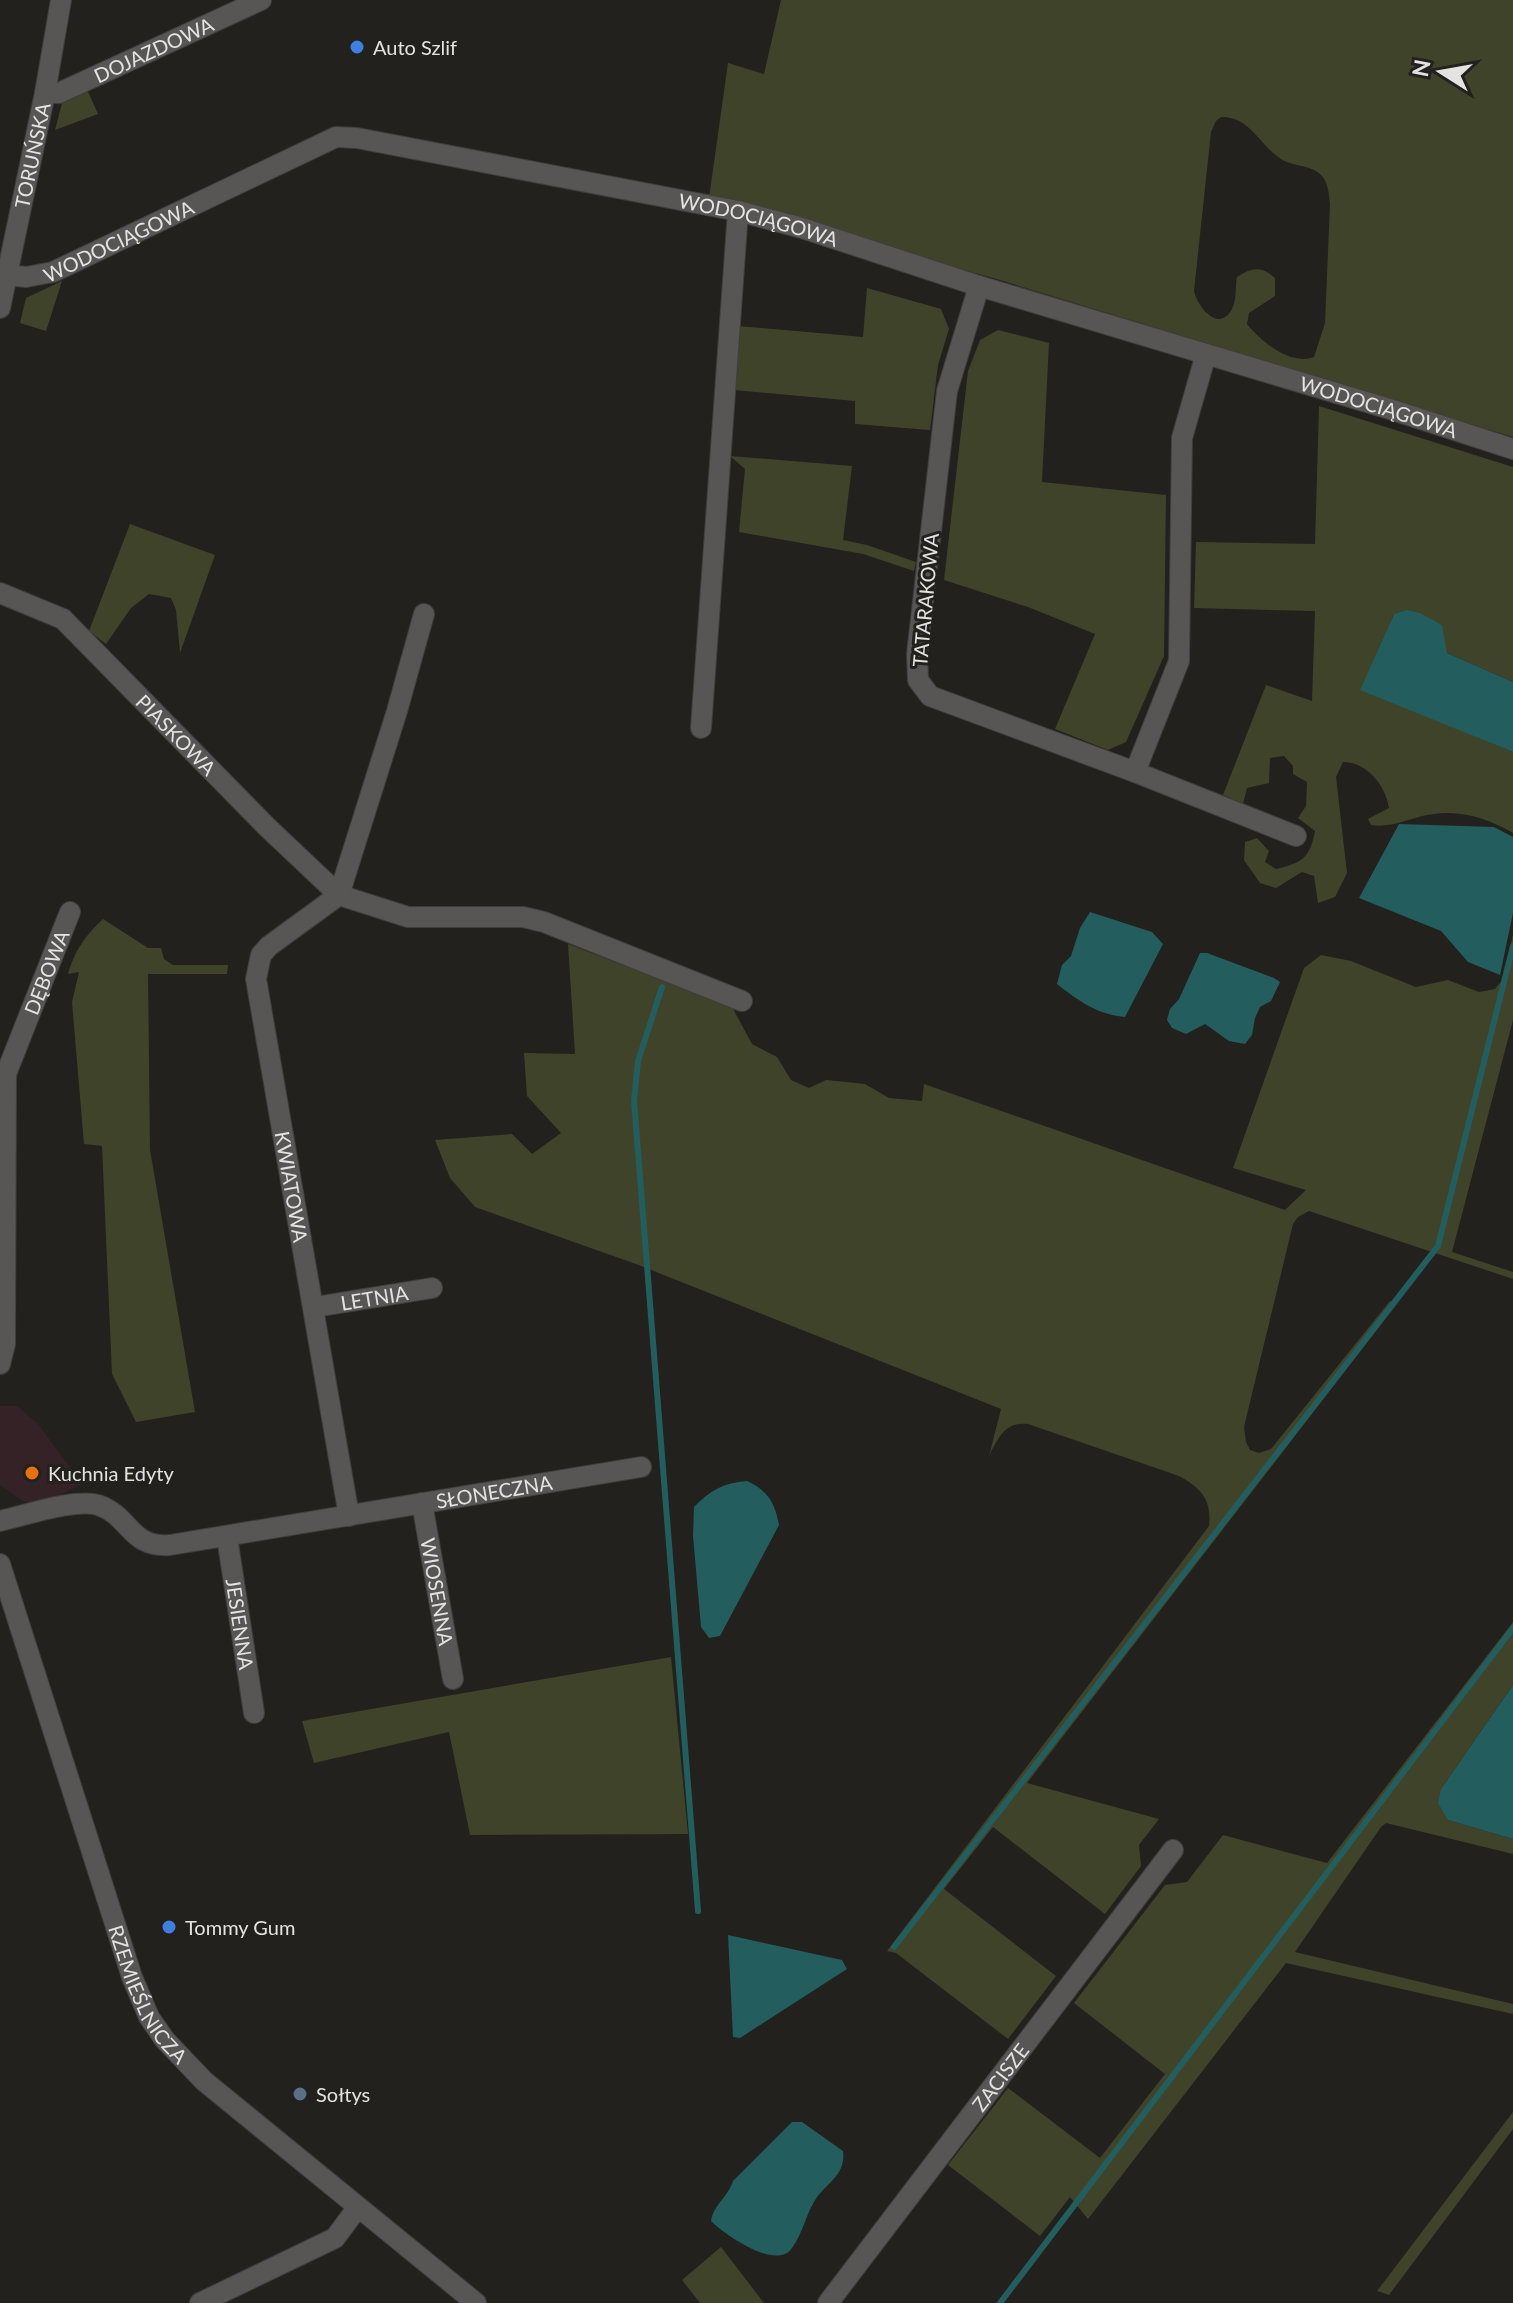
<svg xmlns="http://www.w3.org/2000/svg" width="1513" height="2303" font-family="Lato,sans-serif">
<rect width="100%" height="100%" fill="#22211e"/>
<path fill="#352227" d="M 0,1406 L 17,1406 L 38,1424 L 82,1484 L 41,1504 L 23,1501 L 0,1485 Z"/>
<path fill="#3f432a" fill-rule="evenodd" d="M 781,0 L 1513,0 L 1513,437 L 1000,280 L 709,198 L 728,63 L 764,74 ZM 1221,117 C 1250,116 1260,146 1281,159 C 1293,167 1310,164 1321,175 C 1328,182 1329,194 1330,204 L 1325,323 L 1314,357 C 1290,366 1262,342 1247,324 L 1249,313 L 1275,296 L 1275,278 C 1262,266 1252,267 1237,277 C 1235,288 1237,299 1232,309 C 1219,333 1198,308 1194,291 L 1211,132 L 1216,121 Z
M 86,87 L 98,114 L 55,130 L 62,103 Z
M 62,281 L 46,331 L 20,323 L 26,298 Z
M 867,288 L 941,309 L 949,329 L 938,365 L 930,430 L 855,424 L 855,401 L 734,390 L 738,326 L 863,337 Z
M 998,330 L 1049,343 L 1042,482 L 1166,495 L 1164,656 L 1126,742 L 1108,750 L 1055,729 L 1095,634 L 1028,607 L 944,580 L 968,371 L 980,340 Z
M 1319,406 L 1513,467 L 1513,682 L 1447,653 L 1394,614 L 1361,689 L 1513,752 L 1513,833 C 1489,819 1462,810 1434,814 C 1413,816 1392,829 1371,825 L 1368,819 L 1389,808 C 1386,786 1367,762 1343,762 L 1336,777 L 1347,873 L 1335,897 L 1318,903 L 1314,876 L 1302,872 L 1276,888 L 1260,883 L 1244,860 L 1245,842 L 1257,838 L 1269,851 L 1265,862 L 1276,869 C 1302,863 1310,858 1315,831 L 1298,818 L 1306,806 L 1307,782 L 1293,774 L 1293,766 L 1284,756 L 1270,758 L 1269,783 L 1247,788 L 1243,804 L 1223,795 L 1266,685 L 1312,701 L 1315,611 L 1194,608 L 1196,542 L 1315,544 Z
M 730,456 L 852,466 L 843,540 L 867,545 L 916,562 L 914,571 L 863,554 L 739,532 L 745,469 Z
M 130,524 L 215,555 L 180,653 L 176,610 L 171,598 L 149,594 L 131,608 L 106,644 L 89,631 Z
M 103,919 L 148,948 L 161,948 L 164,959 L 173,965 L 228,965 L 227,974 L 148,974 L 150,1150 L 195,1412 L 136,1422 L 112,1374 L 102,1146 L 84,1144 L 72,1002 L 79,972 L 68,974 C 75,950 85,936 103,919 Z
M 1513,934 L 1513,1020 L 1452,1252 L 1513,1272 L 1513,1279 L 1309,1211 L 1298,1217 L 1293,1224 L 1244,1427 L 1246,1442 L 1250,1450 L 1259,1453 L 1271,1449 L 1390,1301 L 1396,1305 L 1027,1783 L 1159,1819 L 1139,1845 L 1141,1866 L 1105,1914 L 993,1827 L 944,1889 L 1056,1976 L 1008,2039 L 896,1953 L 887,1951 L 1209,1526 C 1212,1500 1201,1488 1179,1476 L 1028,1424 C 1006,1421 998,1438 989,1456 L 1001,1409 L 636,1264 L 475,1207 L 450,1178 L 435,1140 L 512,1134 L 532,1154 L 561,1133 L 527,1096 L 524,1053 L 575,1054 L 568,944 L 732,1007 L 752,1044 L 777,1057 L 791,1080 L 809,1088 L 826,1080 L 865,1084 L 889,1098 L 922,1101 L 924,1084 L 1285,1210 L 1306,1190 L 1233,1168 L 1304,968 L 1321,955 L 1351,961 L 1416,987 L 1448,980 L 1479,992 L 1495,989 L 1503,979 Z
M 1513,1622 L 1513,1685 L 1441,1789 L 1448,1820 L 1513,1839 L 1513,1854 L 1386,1823 L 1381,1827 L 1295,1952 L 1513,2004 L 1513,2014 L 1286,1963 L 1088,2219 L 1070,2197 L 1040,2236 L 948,2165 L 1008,2088 L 1100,2158 L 1165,2074 L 1074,2003 L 1165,1885 L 1187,1882 L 1223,1835 L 1327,1863 Z
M 671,1657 L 688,1834 L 470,1835 L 449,1732 L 314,1763 L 302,1721 Z
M 1513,2112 L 1513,2129 L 1389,2295 L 1377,2291 Z
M 721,2247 L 764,2303 L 700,2303 L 682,2280 Z"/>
<path fill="#235d5e" d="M 1407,610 L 1420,613 L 1442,625 L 1447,653 L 1513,682 L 1513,752 L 1360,690 L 1394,614 Z
M 1399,824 L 1494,827 L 1513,837 L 1513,913 L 1500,975 L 1468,962 L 1441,931 L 1359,898 Z
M 1090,912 L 1152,932 L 1163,944 L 1125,1017 C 1096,1014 1079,1001 1057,984 L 1062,965 L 1071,956 L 1080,928 Z
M 1200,953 L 1207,953 L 1274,978 L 1280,982 L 1271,1001 L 1260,1007 L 1255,1018 L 1252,1035 L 1245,1044 L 1229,1041 L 1205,1024 L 1186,1034 L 1172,1028 L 1167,1020 L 1170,1009 L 1179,999 Z
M 747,1481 C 767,1490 775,1502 779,1525 L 720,1636 L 709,1638 L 701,1627 L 693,1536 L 694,1507 C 711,1490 723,1483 747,1481 Z
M 1513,1685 L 1513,1839 L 1448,1820 L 1438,1803 L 1441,1789 Z
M 728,1935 L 842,1960 L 847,1969 L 740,2038 L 733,2037 Z
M 792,2122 L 802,2122 L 843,2151 C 846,2174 829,2181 817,2197 C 806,2213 803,2233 792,2248 C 777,2271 725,2235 711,2221 C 714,2204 728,2197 733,2181 Z"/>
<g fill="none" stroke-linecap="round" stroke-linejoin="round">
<path stroke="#235d5e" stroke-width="6" d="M 662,987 L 638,1061 L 634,1101 L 698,1911
M 894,1947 L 1438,1246 L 1513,946
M 1000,2303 L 1513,1628"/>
<g stroke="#3f3e3c" stroke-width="22">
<g id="street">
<path id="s1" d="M 45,93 L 59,93 L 261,0"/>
<path id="s2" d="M 8,275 L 26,277 L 53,272 L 336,137 L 357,138 L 738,211 L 802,228 L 979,286 L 1393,410 L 1513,449"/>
<path d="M 979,286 L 947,391 L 917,654 L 918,680 L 930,696 L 1135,772 L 1296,836"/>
<path id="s3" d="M 0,593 L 63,619 L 266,826 L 339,895 L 408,917 L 523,917 L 544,922 L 742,1001"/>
<path d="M 701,728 L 738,211"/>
<path d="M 1135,772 L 1179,661 L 1182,438 L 1206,354"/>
<path id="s4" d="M 339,895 L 269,946 L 261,955 L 256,979 L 349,1516"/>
<path d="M 339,895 L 397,711 L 424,614"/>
<path id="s5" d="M 315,1307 L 432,1288"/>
<path id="s6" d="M 0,1364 L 5,1344 L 6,1074 L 70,912"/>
<path id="s7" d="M 422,1503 L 453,1679"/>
<path id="s8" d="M 0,1521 C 24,1516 75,1498 98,1505 C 131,1516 129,1548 170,1545 L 641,1467"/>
<path id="s9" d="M 227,1537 L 254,1713"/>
<path id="s10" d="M 0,1564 L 132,1977 L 149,2017 L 165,2040 L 204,2081 L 476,2303"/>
<path d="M 200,2303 L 335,2238 L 358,2207"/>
<path id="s11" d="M 828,2303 L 1173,1850"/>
</g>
</g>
<g stroke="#3f3e3c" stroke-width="22">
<g id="secondary">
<path id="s12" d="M 0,308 L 45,93 L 61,0"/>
</g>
</g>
<use href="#street" stroke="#585654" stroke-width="20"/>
<use href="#secondary" stroke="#585654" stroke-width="20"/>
</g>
<g fill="#3f7fe0" stroke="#22211e" stroke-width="3">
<circle cx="357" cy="47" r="8"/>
<circle cx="169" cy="1927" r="8"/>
</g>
<circle fill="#e8710a" stroke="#22211e" stroke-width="3" cx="32" cy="1473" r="8"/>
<circle fill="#5c6f8a" stroke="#22211e" stroke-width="3" cx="300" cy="2094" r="8"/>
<g text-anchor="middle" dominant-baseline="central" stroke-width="6" stroke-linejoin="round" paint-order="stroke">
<g font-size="20" fill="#e4e3e1" stroke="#22211e" text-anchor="start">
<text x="373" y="47">Auto Szlif</text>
<text x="48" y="1473">Kuchnia Edyty</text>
<text x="185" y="1927">Tommy Gum</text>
<text x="316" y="2094">Sołtys</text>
</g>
<g font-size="20" fill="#e4e3e1" stroke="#22211e">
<text stroke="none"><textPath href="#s1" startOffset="118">DOJAZDOWA</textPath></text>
<text stroke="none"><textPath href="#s12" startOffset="156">TORUŃSKA</textPath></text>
<text stroke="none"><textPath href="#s2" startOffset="790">WODOCIĄGOWA</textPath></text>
<text stroke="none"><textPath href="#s2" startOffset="118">WODOCIĄGOWA</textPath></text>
<text stroke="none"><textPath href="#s2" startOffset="1438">WODOCIĄGOWA</textPath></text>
<text transform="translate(925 600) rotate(-85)">TATARAKOWA</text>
<text stroke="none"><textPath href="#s3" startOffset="230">PIASKOWA</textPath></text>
<text stroke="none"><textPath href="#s6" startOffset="400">DĘBOWA</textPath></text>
<text stroke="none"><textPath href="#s4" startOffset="334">KWIATOWA</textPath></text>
<text stroke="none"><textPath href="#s5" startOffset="60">LETNIA</textPath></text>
<text stroke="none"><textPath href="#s8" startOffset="514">SŁONECZNA</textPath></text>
<text stroke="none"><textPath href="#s7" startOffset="90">WIOSENNA</textPath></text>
<text stroke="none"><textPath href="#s9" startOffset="88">JESIENNA</textPath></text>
<text stroke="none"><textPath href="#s10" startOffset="456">RZEMIEŚLNICZA</textPath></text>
<text stroke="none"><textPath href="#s11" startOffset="284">ZACISZE</textPath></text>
</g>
</g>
<g transform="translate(1441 72) rotate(281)" stroke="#22211e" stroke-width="6" paint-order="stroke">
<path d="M0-6L14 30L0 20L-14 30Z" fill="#e4e3e1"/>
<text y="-12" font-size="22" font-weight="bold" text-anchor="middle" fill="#e4e3e1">N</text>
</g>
</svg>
